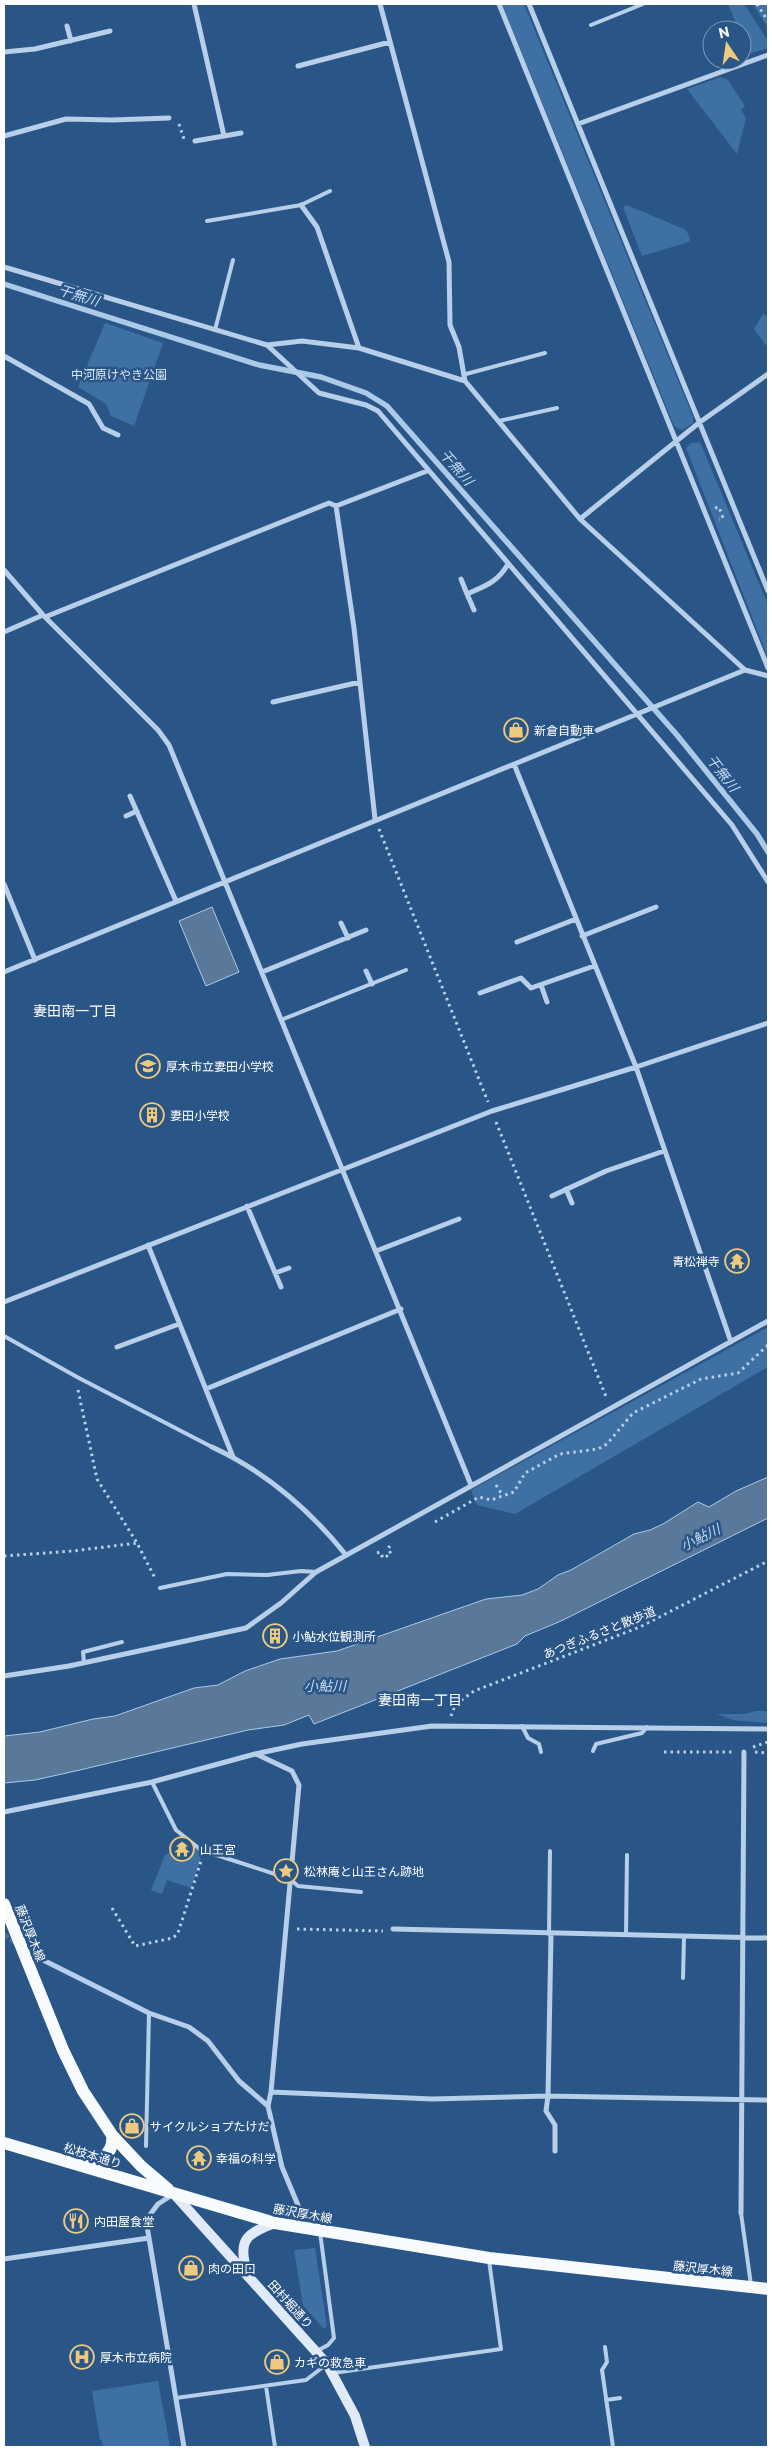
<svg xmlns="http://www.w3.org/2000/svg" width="772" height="2451" font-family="Commissioner,'Noto Sans JP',sans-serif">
<rect width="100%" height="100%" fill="#2a5687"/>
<path fill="#3f70a3" d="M 502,4 L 524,4 L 693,417 L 693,423 L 682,430 L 674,426 Z
M 728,4 L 744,4 L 768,41 L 768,48 L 748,54 L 742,38 L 742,30 L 739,30 Z
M 753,4 L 768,4 L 768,28 Z
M 721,77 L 728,80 L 745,106 L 741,110 L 746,118 L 737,154 L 687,89 Z
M 627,205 L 686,230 L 690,238 L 689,242 L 642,256 L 623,207 Z
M 763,314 L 768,316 L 768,348 L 754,329 Z
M 105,323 L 163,343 L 134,426 L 111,416 L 106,404 L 78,387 Z
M 700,442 L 768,605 L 768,658 L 686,448 L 691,443 Z
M 768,1327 L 768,1367 L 515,1514 L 477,1505 L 471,1490 Z
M 756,1711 L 768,1711 L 768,1723 L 733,1720 L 717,1714 L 745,1714 Z
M 193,1847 L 203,1852 L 191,1888 L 167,1880 L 162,1894 L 151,1890 L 165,1855 L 171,1852 L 189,1858 Z
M 315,2248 L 327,2326 L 324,2329 L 303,2305 L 294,2250 Z
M 158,2381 L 170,2447 L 103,2447 L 102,2440 L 100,2440 L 92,2391 Z"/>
<path fill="#5a799a" stroke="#abcae8" d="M 212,907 L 239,972 L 206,986 L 179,921 Z
M 768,1477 L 768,1518 L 561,1621 L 525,1636 L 517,1644 L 314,1724 L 309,1715 L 284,1725 L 248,1730 L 80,1770 L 35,1780 L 4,1783 L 4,1736 L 40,1732 L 93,1719 L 115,1716 L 194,1688 L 218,1685 L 245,1671 L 280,1659 L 337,1651 L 486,1599 L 522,1595 L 538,1589 L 558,1575 L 571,1570 L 634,1534 L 650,1530 L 663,1524 L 698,1502 L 709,1507 L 736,1491 Z"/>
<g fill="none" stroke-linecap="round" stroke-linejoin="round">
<path stroke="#abcae8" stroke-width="5.5" d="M 4,284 L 259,365 L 321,377 L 366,393 L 387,406 L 677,735 L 757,834 L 768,852"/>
<path stroke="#4a6f99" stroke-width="5" stroke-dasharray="5 2.5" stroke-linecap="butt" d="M 4,1935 L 16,1943
M 25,1949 L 43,1960"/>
<path stroke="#b7cfe8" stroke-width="3" stroke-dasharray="2.5 4" stroke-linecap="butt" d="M 757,4 L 768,21
M 179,124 L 184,139
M 715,508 L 719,507 L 723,518 L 719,519
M 379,829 L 488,1102
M 496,1122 L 607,1399
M 78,1390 L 97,1479 L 137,1543 L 155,1578
M 496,1485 L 503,1496
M 435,1522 L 479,1497 L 491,1500 L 514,1492 L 525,1473 L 560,1454 L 598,1449 L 607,1444 L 633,1413 L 701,1379 L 738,1373 L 768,1345
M 377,1553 L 380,1552 L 383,1558 L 391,1554 L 388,1548 L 390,1546
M 4,1556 L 73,1551 L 137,1543
M 451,1716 L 455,1705 L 474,1691 L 640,1627 L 768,1561
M 753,1747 L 768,1742
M 664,1752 L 733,1752
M 755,1752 L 768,1753
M 112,1908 L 135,1946 L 173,1938 L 178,1933 L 201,1861
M 297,1929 L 383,1931"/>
<path stroke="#b7cfe8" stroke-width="4" d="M 591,25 L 643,4
M 207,221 L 301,205 L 330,191
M 215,330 L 233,260
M 466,374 L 545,353
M 499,421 L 557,408
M 281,1020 L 406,970
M 4,1336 L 77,1377 L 212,1447
M 160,1588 L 227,1574 L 267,1575 L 301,1571 L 316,1572
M 84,1663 L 83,1652 L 122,1642
M 522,1726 L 528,1738 L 539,1744 L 541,1752
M 593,1751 L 596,1744 L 642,1733 L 647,1727
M 152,1782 L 176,1830 L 201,1850 L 290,1879 L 298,1886 L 361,1892
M 549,1934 L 550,1851
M 626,1935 L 627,1855
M 683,1978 L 684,1937
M 146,2146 L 149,2013
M 741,2213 L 751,2285
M 605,2347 L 607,2362 L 602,2370 L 613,2447
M 317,2351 L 328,2345 L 334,2338 L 320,2232
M 333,2373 L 501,2349 L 489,2260
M 266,2386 L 275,2447
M 176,2398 L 306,2380 L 327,2364
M 606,2400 L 620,2398"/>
<path stroke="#b7cfe8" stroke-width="5" d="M 194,4 L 224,136 L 241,133
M 380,4 L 449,262 L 450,325 L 459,347 L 465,381 L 580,519 L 745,670
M 499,4 L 768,668
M 529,4 L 768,591
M 67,26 L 71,41
M 4,52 L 35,49 L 110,31
M 298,66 L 390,42
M 578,124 L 768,55
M 4,136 L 66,119 L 112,120 L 169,118
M 195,141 L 224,136
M 301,205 L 317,227 L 359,348
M 4,267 L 267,345 L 302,341 L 359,348 L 465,381
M 267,345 L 319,393 L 366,405 L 378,411 L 732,825 L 768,882
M 4,356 L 89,404 L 103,428 L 118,435
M 336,506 L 427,471
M 580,519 L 700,422 L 768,374
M 4,570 L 43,615 L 158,730 L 169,745 L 471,1485
M 461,579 L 467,594
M 474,610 L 467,594 C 485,586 498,582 508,564
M 45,617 L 329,503 L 336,506 L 354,628 L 375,819
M 4,632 L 43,615
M 273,702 L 360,682
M 514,764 L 636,1067 L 768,1023
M 130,796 L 176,901
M 126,816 L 137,811
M 4,884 L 35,960
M 341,923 L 348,938
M 582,936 L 656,907
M 517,942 L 576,919
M 366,971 L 372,984
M 4,972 L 745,670 L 768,676
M 262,972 L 366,930
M 541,985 L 547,1002
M 480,993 L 521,978 L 531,988 L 594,966
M 566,1189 L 572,1203
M 552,1196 L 606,1171 L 664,1151
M 247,1206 L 281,1287
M 148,1245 L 233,1457
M 376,1251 L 459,1219
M 275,1273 L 289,1268
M 4,1302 L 492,1111 L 636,1067 L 731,1342
M 117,1347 L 179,1324
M 206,1389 L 401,1309
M 212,1447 C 266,1472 309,1509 346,1555
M 4,1676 L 69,1666 L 246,1628 L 281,1603 L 316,1572 L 768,1321
M 4,1812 L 152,1782 L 255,1754 L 302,1744 L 432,1726 L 768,1729
M 393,1929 L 768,1938
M 551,1934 L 548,2096 L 546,2111 L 555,2125 L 555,2151
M 43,1960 L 149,2013 L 189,2027 L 208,2041 L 239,2081 L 268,2106 L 271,2092 L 299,1785 L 292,1771 L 256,1754
M 271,2092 L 432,2099 L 548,2096 L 768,2100
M 268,2106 L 282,2167 L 300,2210 L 301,2227
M 172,2195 L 158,2204 L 146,2220 L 184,2447
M 741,2213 L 744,1752
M 4,2259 L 149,2238"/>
<path stroke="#e0ebf7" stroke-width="10" d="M 174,2194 L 327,2364 L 355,2416 L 365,2447
M 247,2271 C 237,2240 247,2233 275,2223"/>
<path stroke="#f8fbfe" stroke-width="12" d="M 4,1904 L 63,2050 L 83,2091 L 112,2135 L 141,2166 L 168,2189
M 4,2143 L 275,2223 L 489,2258 L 768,2289
M 83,2166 C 99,2162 115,2154 112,2135"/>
</g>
<defs>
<g id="shop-ring" transform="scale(1.25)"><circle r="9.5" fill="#2a5687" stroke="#eeca7e" stroke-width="1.5"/><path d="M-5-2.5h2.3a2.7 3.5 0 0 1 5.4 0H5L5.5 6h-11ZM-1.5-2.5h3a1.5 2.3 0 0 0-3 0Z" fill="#eeca7e"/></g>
<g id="school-ring" transform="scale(1.25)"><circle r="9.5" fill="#2a5687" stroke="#eeca7e" stroke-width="1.5"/><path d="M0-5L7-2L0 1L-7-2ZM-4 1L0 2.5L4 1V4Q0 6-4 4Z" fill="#eeca7e"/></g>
<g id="building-ring" transform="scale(1.25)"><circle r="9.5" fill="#2a5687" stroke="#eeca7e" stroke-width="1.5"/><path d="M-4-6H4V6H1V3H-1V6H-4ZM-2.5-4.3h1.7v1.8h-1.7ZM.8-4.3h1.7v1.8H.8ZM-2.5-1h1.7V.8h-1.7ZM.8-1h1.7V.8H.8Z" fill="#eeca7e"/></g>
<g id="temple-ring" transform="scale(1.25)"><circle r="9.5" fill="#2a5687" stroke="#eeca7e" stroke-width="1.5"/><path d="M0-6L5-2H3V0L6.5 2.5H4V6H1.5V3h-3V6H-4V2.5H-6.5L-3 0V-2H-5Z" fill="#eeca7e"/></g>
<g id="sight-ring" transform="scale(1.25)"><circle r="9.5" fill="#2a5687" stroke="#eeca7e" stroke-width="1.5"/><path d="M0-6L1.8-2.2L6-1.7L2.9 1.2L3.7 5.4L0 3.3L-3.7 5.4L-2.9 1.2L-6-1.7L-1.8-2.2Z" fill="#eeca7e"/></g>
<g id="restaurant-ring" transform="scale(1.25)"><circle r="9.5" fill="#2a5687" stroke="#eeca7e" stroke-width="1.5"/><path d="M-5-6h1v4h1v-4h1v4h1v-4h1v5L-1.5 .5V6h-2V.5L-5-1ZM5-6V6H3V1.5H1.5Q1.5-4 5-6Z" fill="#eeca7e"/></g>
<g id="hospital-ring" transform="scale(1.25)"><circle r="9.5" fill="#2a5687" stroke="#eeca7e" stroke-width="1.5"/><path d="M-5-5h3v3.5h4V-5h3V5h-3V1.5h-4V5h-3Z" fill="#eeca7e"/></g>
</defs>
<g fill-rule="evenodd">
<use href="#shop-ring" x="516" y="730"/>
<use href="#school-ring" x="148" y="1066"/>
<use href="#building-ring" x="152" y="1115"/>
<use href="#temple-ring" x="737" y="1261"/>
<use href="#building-ring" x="275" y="1636"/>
<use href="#temple-ring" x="182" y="1849"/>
<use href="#sight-ring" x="286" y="1871"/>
<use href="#shop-ring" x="132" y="2126"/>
<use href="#temple-ring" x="199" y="2158"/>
<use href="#restaurant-ring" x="76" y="2221"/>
<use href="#shop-ring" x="191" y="2268"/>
<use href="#hospital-ring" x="82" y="2357"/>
<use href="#shop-ring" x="277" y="2362"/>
</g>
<g text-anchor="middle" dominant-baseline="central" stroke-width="5" stroke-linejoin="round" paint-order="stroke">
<g font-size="12" fill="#dae8f6" stroke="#2a5687">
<text x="119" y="374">中河原けやき公園</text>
</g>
<g font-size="12" fill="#fff" stroke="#2a5687" text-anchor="start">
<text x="534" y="730">新倉自動車</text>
<text x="166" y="1066">厚木市立妻田小学校</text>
<text x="170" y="1115">妻田小学校</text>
<text x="720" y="1261" text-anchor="end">青松禅寺</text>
<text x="292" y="1636">小鮎水位観測所</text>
<text x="200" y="1849">山王宮</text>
<text x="304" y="1871">松林庵と山王さん跡地</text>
<text x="150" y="2126">サイクルショプたけだ</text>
<text x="216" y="2158">幸福の科学</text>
<text x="94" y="2221">内田屋食堂</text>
<text x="208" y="2268">肉の田口</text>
<text x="100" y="2357">厚木市立病院</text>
<text x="294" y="2362">カギの救急車</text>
</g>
<g font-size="12" fill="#fff" stroke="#2a5687">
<text transform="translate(599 1632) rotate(-22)">あつぎふるさと散歩道</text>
<text transform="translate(31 1933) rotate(68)">藤沢厚木線</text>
<text transform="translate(93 2155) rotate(17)">松枝本通り</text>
<text transform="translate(303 2213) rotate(10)">藤沢厚木線</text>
<text transform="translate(703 2268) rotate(6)">藤沢厚木線</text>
<text transform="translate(291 2304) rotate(48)">田村堀通り</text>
</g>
<g font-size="14" font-style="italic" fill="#c2d8ef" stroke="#2a5687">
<text transform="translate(79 295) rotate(17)">干無川</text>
<text transform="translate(457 467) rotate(49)">干無川</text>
<text transform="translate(723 773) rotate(52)">干無川</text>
<text transform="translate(700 1537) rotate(-26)">小鮎川</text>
<text x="325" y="1685">小鮎川</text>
</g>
<g font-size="14" fill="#fff" stroke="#2a5687">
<text x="75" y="1010">妻田南一丁目</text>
<text x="420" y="1699">妻田南一丁目</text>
</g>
</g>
<rect width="772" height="2451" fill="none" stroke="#ffffff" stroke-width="10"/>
<g transform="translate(727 45) rotate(347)"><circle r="24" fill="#2a5687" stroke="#7f9ab7"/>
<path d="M0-4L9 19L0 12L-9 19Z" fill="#eeca7e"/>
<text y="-8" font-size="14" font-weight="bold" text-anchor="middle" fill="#ffffff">N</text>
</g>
</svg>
